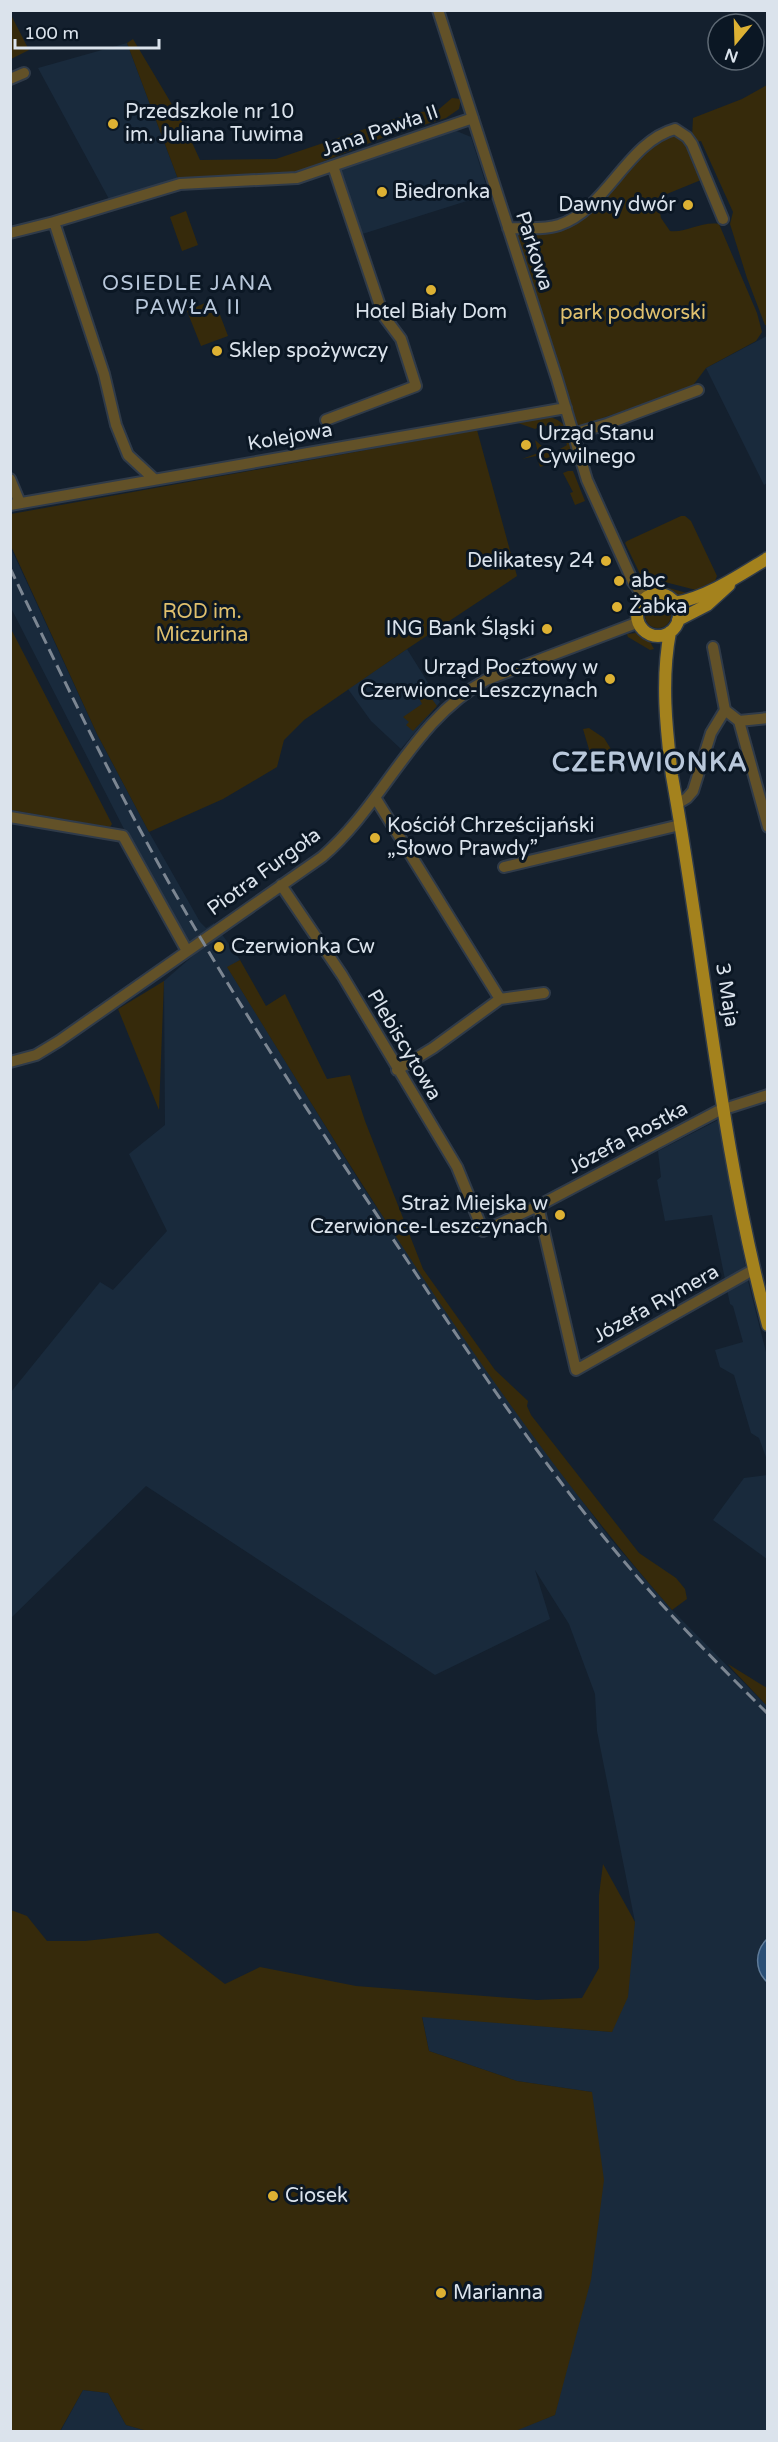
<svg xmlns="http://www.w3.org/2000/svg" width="778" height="2442" font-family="'Varela Round',sans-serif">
<rect width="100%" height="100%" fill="#14202e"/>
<path fill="#192a3c" d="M 127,43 L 178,179 L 109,199 L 38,68 Z
M 454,130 L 471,137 L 489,194 L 356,236 L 334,170 Z
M 767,336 L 767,483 L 764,485 L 706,368 Z
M 10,546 L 97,734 L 149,832 L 200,922 L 206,928 L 214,923 L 240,960 L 228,968 L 363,1187 L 515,1410 L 609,1537 L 672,1610 L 767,1706 L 767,2431 L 513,2431 L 555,2415 L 592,2092 L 517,2081 L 429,2051 L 422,2016 L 612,2032 L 635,1922 L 597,1731 L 595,1694 L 569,1624 L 535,1570 L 550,1619 L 435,1675 L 146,1486 L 11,1618 L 11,1392 L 100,1282 L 113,1290 L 167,1231 L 129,1154 L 165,1125 L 164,981 L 195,954 L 123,827 L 11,608 Z
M 407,649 L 440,702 L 401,749 L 371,721 L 348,689 Z
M 718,1120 L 748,1281 L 767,1356 L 767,1460 L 759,1438 L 751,1433 L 734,1375 L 720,1367 L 715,1350 L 743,1342 L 733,1306 L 730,1304 L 712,1215 L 665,1221 L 657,1180 L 661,1177 L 658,1151 Z
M 767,1475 L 768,1475 L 767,1559 L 713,1520 L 744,1478 Z
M 83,2390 L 108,2393 L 126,2425 L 147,2431 L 60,2432 Z"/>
<path fill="#362a0b" d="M 10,13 L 29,50 L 11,59 L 10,59 Z
M 133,39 L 183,123 L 200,160 L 276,159 L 412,113 L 438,110 L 452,98 L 461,99 L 459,109 L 446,118 L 382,138 L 297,172 L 178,179 L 127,43 Z
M 767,85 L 767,325 L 765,325 L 747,278 L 730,224 L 733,212 L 701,141 L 695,142 L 692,137 L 693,118 L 742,99 Z
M 679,132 L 691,146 L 701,180 L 657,198 L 661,218 L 670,231 C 687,233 701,221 719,224 L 757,313 L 762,332 L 756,341 L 706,368 L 691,388 L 576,427 L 515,235 L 522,229 L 577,214 L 636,147 L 661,142 Z
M 186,211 L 198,245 L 182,251 L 170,217 Z
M 214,299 L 228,336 L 201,346 L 187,311 Z
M 544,416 C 566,419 571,432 573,453 L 566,455 L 560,449 L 567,445 L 560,425 L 553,428 L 543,425 L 535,429 L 518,423 L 517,419 Z
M 477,430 L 517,576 L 407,649 L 304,720 L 284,740 L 277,767 L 223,799 L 149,832 L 97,734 L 11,546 L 11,514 Z
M 535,440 L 551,454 L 551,464 L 540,467 L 536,456 L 522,459 L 538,453 Z
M 568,471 L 573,471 L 585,501 L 575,505 L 570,493 L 573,492 L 563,473 Z
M 681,516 L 685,516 L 691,521 L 717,576 L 715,581 L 696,590 L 649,578 L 640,574 L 625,543 L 627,541 Z
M 643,581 L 687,593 L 690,594 L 679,596 C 666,590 650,590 641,582 Z
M645 615a13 13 0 1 1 26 0a13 13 0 1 1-26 0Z
M 11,629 L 112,824 L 110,827 L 11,810 Z
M 636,633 L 649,640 L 654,649 L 650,650 L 628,637 L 627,634 Z
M 422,695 L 424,697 L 429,695 L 437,706 L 413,731 L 406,725 L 409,722 L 403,717 L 422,704 L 419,698 Z
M 589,728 L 604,738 L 614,754 L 591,756 L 583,729 Z
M 240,960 L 266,1006 L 285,994 L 327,1079 L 350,1075 L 365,1121 L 423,1269 L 495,1370 L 528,1401 L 527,1406 L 531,1415 L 639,1553 L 676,1578 L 685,1589 L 687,1599 L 672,1610 C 500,1413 364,1189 227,967 Z
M 164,981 L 159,1110 L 118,1009 Z
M 728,1664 L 767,1688 L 767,1706 L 732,1669 Z
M 603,1864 L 635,1922 L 628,1997 L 612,2032 L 422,2017 L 429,2051 L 517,2081 L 592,2092 L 604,2180 L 591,2280 L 555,2415 L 513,2432 L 147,2431 L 126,2425 L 108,2393 L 83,2390 L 60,2431 L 11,2431 L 11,1910 L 27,1916 L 47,1941 L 85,1941 L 158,1933 L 225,1984 L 260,1967 L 356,1986 L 537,2000 L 582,1998 L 599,1968 L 599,1895 Z"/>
<path fill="#2a4f76" stroke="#5f7b99" stroke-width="1.5" d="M 767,1939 L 767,1982 C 754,1969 755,1951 767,1939 Z"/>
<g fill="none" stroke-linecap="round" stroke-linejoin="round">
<g stroke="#303b49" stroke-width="14">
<path id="minor" d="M 438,10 L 557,379 L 587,480 L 633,582 L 645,598
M 10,79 L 24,73
M 508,228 C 524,228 544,230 559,225 C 607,209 627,142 675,129 L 687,137 L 692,144 L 723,219
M 10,233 L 54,222
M 326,420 L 416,386 L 401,339 L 383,315 L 333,166
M 573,434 L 607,424 L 698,390
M 10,479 L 20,503
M 154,479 L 128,455 L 116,425 L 104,374 L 54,222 L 180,184 L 297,178 L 473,118
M 10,505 L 566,408
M 713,647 L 725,710
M 739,721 L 768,718
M 376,799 L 500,999 L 433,1048 L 397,1070
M 677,804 L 687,798 L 693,791 L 711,733 L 725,710 L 739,721 L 768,827
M 10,817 L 123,836 L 187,951
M 504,867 L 680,825
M 281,885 L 342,975 L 457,1167 L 483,1231 L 538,1206 L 718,1111 L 768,1095
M 500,999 L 544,993
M 10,1062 L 36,1055 L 59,1041 L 322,857 C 384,804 413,720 486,680 L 639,622
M 538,1206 L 576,1370 L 753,1270"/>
</g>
<g stroke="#303b49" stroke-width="15">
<path id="major" d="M637 615a21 21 0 1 1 42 0a21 21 0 1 1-42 0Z
M 675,603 C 708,597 740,575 768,558
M 678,620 L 707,605 L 729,585
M 670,632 C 661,679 666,728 672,776 C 705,958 720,1146 768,1325"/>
</g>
<use href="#minor" stroke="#625128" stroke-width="10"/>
<use href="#major" stroke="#a4821d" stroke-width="12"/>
<path stroke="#7c8692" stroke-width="3" stroke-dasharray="12 6" stroke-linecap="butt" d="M 10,568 C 59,670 108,773 163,872 C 232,997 311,1116 391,1236 C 467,1351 544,1469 634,1573 C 676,1622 722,1668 768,1714"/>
</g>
<g fill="#ddb133" stroke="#0b1724" stroke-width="2">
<circle cx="113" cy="124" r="6"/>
<circle cx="382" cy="192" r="6"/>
<circle cx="688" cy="205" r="6"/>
<circle cx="431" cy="290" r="6"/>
<circle cx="217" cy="351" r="6"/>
<circle cx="526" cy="445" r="6"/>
<circle cx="606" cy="561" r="6"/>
<circle cx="619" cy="581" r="6"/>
<circle cx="617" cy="607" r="6"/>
<circle cx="547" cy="629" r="6"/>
<circle cx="610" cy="679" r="6"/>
<circle cx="375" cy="838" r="6"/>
<circle cx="219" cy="947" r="6"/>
<circle cx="560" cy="1215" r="6"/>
<circle cx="273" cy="2196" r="6"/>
<circle cx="441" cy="2293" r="6"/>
</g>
<g text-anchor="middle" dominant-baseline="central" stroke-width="6" stroke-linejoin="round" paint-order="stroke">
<g font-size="20" fill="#dbe3ec" stroke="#0b1724" text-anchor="start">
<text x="125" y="112">Przedszkole nr 10<tspan x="125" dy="23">im. Juliana Tuwima</tspan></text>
<text x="394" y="192">Biedronka</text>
<text x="676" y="205" text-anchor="end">Dawny dwór</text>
<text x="431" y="312" text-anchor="middle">Hotel Biały Dom</text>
<text x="229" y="351">Sklep spożywczy</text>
<text x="538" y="434">Urząd Stanu<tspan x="538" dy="23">Cywilnego</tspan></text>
<text x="594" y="561" text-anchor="end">Delikatesy 24</text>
<text x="631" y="581">abc</text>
<text x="629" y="607">Żabka</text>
<text x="535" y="629" text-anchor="end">ING Bank Śląski</text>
<text x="598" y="668" text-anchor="end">Urząd Pocztowy w<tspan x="598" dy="23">Czerwionce-Leszczynach</tspan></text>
<text x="387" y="826">Kościół Chrześcijański<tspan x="387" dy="23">„Słowo Prawdy”</tspan></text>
<text x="231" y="947">Czerwionka Cw</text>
<text x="548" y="1204" text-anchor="end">Straż Miejska w<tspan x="548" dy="23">Czerwionce-Leszczynach</tspan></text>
<text x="285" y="2196">Ciosek</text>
<text x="453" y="2293">Marianna</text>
</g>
<g font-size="20" fill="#dbe3ec" stroke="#0b1724">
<text transform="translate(380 131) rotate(-19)">Jana Pawła II</text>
<text transform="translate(534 251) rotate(72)">Parkowa</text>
<text transform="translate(290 437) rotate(-10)">Kolejowa</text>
<text transform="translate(264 872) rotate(-36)">Piotra Furgoła</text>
<text transform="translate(727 995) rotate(81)">3 Maja</text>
<text transform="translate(404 1045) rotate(59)">Plebiscytowa</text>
<text transform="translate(628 1138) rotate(-28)">Józefa Rostka</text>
<text transform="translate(656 1304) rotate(-29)">Józefa Rymera</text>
</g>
<g font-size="20" fill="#e0c06d" stroke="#0b1724">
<text x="633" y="313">park podworski</text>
<text x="202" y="612">ROD im.<tspan x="202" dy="23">Miczurina</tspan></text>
</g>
<g font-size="21" letter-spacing="1.5" fill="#b9c8db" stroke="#0b1724">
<text x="188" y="283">OSIEDLE JANA<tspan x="188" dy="24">PAWŁA II</tspan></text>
</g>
<g font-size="26" font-weight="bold" letter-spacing="1.5" fill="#b9c8db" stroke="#0b1724">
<text x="650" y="762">CZERWIONKA</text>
</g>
</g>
<rect width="778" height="2442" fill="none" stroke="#dbe3ec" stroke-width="24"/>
<g transform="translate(736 42) rotate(199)"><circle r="28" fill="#0b1724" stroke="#5e6974" stroke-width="1.5"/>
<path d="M0-4.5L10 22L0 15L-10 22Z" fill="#ddb133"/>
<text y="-9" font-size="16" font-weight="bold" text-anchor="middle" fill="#dbe3ec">N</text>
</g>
<path d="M15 39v9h144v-9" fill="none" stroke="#dbe3ec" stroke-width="3"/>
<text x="24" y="39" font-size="18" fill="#dbe3ec" stroke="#0b1724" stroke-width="4.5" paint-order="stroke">100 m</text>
</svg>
